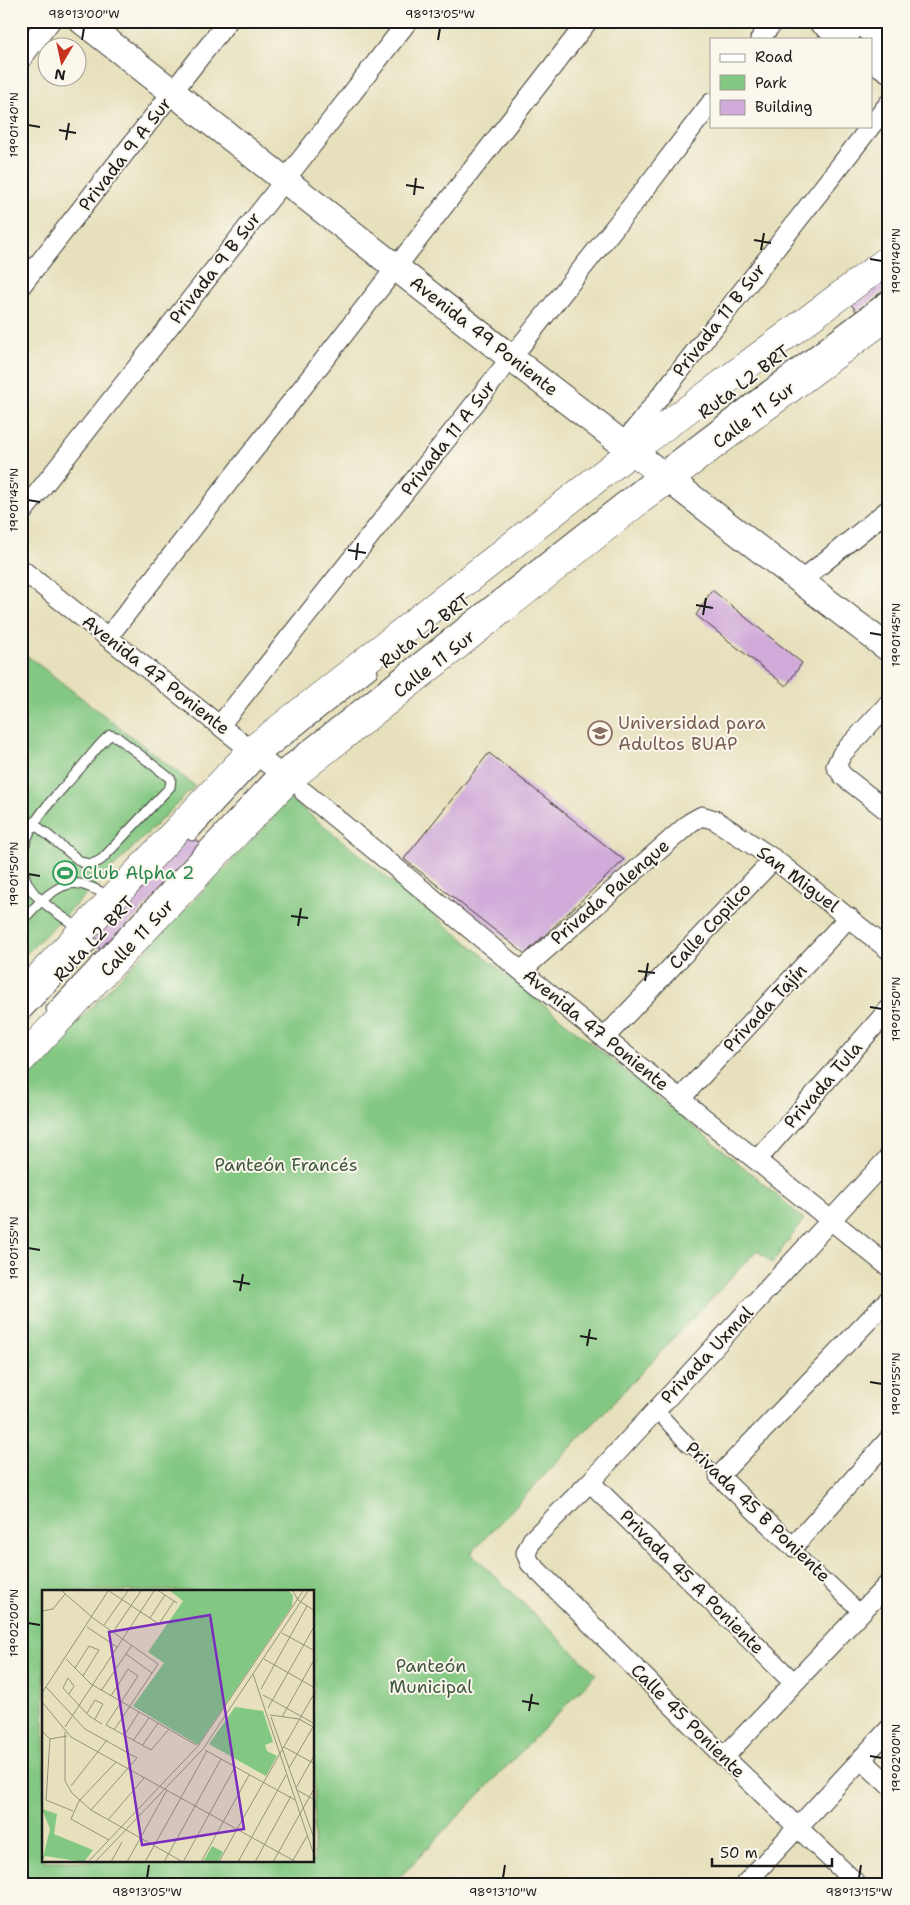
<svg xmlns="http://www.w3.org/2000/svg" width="910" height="1905" font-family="'Shantell Sans',sans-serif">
<rect width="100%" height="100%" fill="#fbf7ec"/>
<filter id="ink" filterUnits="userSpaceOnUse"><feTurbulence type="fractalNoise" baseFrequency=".02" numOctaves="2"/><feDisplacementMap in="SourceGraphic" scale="10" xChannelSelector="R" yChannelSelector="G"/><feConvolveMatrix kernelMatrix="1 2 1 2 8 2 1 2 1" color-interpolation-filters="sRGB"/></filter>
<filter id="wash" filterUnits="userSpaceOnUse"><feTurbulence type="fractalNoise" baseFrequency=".0096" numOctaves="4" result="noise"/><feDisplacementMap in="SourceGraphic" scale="20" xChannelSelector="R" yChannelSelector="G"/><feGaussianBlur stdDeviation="1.12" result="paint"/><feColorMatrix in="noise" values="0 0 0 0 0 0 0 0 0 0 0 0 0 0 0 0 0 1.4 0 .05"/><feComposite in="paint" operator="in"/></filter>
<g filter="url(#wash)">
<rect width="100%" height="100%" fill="#e6e0bc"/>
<path fill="#83c882" stroke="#50724f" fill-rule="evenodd" d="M 21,651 L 195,786 L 21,959 Z
M 287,796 L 753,1175 L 804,1219 L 772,1263 L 757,1250 L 471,1553 L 596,1674 L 393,1884 L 21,1884 L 21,1081 L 272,819 L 266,810 ZM 44,1591 L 314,1591 L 314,1861 L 44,1861 Z"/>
<g id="blocks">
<path fill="#d0aad9" d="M 889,265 L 889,287 L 857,312 L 846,298 Z
M 712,590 L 802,663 L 786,686 L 696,615 Z
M 489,753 L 624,860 L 525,954 L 404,859 Z
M 189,834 L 202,845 L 103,952 L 91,940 Z"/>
</g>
</g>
<g filter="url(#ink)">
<use href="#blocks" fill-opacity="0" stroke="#3a3934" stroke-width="1"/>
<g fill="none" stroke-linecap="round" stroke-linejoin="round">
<g stroke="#3a3934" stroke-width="11">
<path id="service" d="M 33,823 L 81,862 C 90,865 95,864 102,859 L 170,787 L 171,779 L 117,737 L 110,735 C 98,745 87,761 77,772 C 52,801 6,841 28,884 C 36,901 65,918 80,929
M 192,836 L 263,759 L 373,672
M 21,922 C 34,908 58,879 80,884 C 90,886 100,892 110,895
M 51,1009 L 276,769 L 657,469 L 889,293
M 21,1019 L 94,943
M 689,1446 L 719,1476
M 793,1547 L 830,1583"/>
</g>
<g stroke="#3a3934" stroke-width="16">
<path id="pedestrian" d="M 656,1410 L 689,1446
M 830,1583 L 861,1613"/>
</g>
<g stroke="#3a3934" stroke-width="21">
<path id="minor" d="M 760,39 L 774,21
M 871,126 L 889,103
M 21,286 L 228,21
M 623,444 L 871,126
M 21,514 L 285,180 L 408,21
M 21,569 L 291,782
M 802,580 L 889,509
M 108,637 L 588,21
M 889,703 L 842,754 L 836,766 L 843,776 L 889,812
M 220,725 L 641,194 L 711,103
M 304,792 L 521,971 L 889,1267
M 521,971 L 691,822 L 702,816 L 715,820 L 774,859 L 889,950
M 605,1037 L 774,859
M 681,1098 L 849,917
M 757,1160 L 889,1009
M 889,1299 L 719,1476 L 793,1547 L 889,1439
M 590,1482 L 793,1682
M 724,1757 L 889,1583
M 861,1759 L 889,1785
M 745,1884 L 889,1729
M 857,1884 L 724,1757 L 530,1563 L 526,1553 L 532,1540 L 590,1482 L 889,1157"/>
</g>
<g stroke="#3a3934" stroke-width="24">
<path id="tertiary" d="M 21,57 L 49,21"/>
</g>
<g stroke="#3a3934" stroke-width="28">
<path id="secondary" d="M 82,21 L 511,358 L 889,649
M 822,21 L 846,39
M 860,21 L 889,45
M 871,57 L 889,69"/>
</g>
<g stroke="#3a3934" stroke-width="29">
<path id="primary" d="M 21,996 L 252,750 L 632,451 L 889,259
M 21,1060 L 241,828 L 288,780 L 640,500 L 889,315"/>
</g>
<use href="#service" stroke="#fff" stroke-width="9"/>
<use href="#pedestrian" stroke="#fff" stroke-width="14"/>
<use href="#minor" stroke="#fff" stroke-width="19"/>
<use href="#tertiary" stroke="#fff" stroke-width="22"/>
<use href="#secondary" stroke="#fff" stroke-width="26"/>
<use href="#primary" stroke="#fff" stroke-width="28"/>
</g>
</g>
<path fill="none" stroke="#1c1c1c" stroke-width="2" d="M 82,40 L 84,28M 438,40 L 440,28M 28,125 L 40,127M 59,130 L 76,133M 66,140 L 69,123M 406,185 L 424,188M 414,195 L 416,178M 754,240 L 771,243M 761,250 L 764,233M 870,259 L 882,261M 28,500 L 40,502M 348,550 L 366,553M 356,560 L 358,543M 696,605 L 713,608M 703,615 L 706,598M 870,633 L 882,635M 28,874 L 40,876M 291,916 L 308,918M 298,926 L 301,908M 638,971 L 655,973M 645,981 L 648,963M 870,1007 L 882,1009M 28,1248 L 40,1250M 233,1281 L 250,1284M 240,1291 L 243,1274M 580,1336 L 597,1339M 587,1346 L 590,1329M 870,1382 L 882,1384M 28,1623 L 40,1625M 522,1701 L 539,1704M 529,1711 L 532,1694M 870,1756 L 882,1758M 147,1878 L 149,1865M 503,1878 L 505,1865M 859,1878 L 861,1865"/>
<defs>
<g id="university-ring" transform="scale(1.25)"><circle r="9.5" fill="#fbf7ec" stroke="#8d6e63" stroke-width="1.5"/><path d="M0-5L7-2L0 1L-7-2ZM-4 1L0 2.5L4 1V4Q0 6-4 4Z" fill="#8d6e63"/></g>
<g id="stadium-ring" transform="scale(1.25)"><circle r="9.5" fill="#fbf7ec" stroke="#2e9e5b" stroke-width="1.5"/><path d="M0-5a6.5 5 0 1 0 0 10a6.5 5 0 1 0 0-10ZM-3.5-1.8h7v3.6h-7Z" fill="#2e9e5b"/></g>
</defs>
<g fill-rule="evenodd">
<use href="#university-ring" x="600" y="733"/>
<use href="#stadium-ring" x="65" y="873"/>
</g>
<g text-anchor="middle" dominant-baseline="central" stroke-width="4" stroke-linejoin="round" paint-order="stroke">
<g font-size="18" fill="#1c1c1c" stroke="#fbf7ec">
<text transform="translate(125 154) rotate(-52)">Privada 9 A Sur</text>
<text transform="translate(215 268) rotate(-52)">Privada 9 B Sur</text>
<text transform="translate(719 320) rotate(-52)">Privada 11 B Sur</text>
<text transform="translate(484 336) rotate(38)">Avenida 49 Poniente</text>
<text transform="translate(744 382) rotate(-37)">Ruta L2 BRT</text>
<text transform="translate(754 415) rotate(-37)">Calle 11 Sur</text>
<text transform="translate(448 438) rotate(-52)">Privada 11 A Sur</text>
<text transform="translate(425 631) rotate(-38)">Ruta L2 BRT</text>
<text transform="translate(434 664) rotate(-38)">Calle 11 Sur</text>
<text transform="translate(156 675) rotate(38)">Avenida 47 Poniente</text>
<text transform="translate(798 879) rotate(37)">San Miguel</text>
<text transform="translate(610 892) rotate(-41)">Privada Palenque</text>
<text transform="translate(710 926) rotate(-47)">Calle Copilco</text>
<text transform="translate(137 938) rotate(-47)">Calle 11 Sur</text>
<text transform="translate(94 939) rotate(-47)">Ruta L2 BRT</text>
<text transform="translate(765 1008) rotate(-47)">Privada Tajín</text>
<text transform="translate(596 1030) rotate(39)">Avenida 47 Poniente</text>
<text transform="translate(823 1085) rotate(-49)">Privada Tula</text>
<text transform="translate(707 1355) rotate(-47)">Privada Uxmal</text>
<text transform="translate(758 1512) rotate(44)">Privada 45 B Poniente</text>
<text transform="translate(692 1582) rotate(45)">Privada 45 A Poniente</text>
<text transform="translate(688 1721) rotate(45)">Calle 45 Poniente</text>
</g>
<g font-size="18" fill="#785e54" stroke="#fbf7ec" text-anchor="start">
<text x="618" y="723">Universidad para<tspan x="618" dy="21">Adultos BUAP</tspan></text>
</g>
<g font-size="18" fill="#27864d" stroke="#fbf7ec" text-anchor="start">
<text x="82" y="873">Club Alpha 2</text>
</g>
<g font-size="18" fill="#405840" stroke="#fbf7ec">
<text x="286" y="1165">Panteón Francés</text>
<text x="431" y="1666">Panteón<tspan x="431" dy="21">Municipal</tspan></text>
</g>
</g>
<g transform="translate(42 1590)">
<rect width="272" height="272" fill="#e6e0bc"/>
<path d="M 128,1 L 247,1 L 251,5 L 250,16 L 156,155 L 91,116 L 122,73 L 106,62 L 141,11 ZM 193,117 L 221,121 L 231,152 L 223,155 L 225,161 L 235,166 L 224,186 L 167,154 ZM 0,219 L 15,224 L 12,244 L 51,260 L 42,272 L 3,266 L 0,272 L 8,239 ZM 170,256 L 181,262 L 176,272 L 161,272 Z" fill="#83c882"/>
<path fill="none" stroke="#95927c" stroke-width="1" d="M 20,1 L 51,28 L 116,74 L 72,140M 67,1 L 117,34 L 132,11M 117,1 L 135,13M 251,1 L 256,10 L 273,21M 0,21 L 11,19 L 23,4M 108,28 L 123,5M 62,35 L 86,1M 45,37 L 75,57M 71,42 L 99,1M 240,43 L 273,61M 84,64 L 110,83M 24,69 L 49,94 L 154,155M 222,69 L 273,98M 33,78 L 47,56 L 57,60 L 41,86M 211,84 L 273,268M 4,97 L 43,139 L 95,168 L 49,220M 219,99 L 265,16M 59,101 L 90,55M 0,103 L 66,1M 27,104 L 32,96 L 26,88 L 21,98 L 47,126 L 60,134M 221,105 L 273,134M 69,106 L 86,79 L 96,86 L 64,135 L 109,160 L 127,139M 0,112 L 29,147 L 254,272M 226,118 L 273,35M 45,123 L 53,110 L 61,114 L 53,129M 228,125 L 257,129 L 273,138M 229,127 L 273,251M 240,127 L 273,68M 23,137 L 112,1M 0,141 L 8,149 L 4,210 L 31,221M 23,142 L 23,191 L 30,203 L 49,220 L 141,272M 82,146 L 97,122M 8,149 L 25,146M 91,151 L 107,128M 100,156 L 116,133M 242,157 L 273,174M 163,160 L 253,210M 247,178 L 271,137M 29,196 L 65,150M 254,198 L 273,164M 255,200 L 273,210M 66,230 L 102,188M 195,239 L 273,102M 67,250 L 29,229 L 37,211 L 74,172M 46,272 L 156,156 L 261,1M 53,272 L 161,159 L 266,1M 69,272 L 80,252M 85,272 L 125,200M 103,272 L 165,161M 122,272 L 179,169M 141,272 L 193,177M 159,272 L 207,185M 177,272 L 195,239M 196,272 L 244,185M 213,272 L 249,206M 231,272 L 273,197M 250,272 L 265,246"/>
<path fill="#7b2cbf" fill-opacity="0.15" stroke="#7b2cbf" stroke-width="2.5" d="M 168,25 L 202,239 L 100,255 L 67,42 Z"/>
<rect width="272" height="272" fill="none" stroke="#1c1c1c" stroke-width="2.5"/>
</g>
<rect width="910" height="1905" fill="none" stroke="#fbf7ec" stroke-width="55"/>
<rect x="710" y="38" width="162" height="90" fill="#fbf7ec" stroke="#a29f99"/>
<rect x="720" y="54" width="25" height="8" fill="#ffffff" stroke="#a29f99"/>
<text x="755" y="62" font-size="15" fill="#1c1c1c">Road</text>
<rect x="720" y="75" width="25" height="15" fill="#83c882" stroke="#a29f99"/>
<text x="755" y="88" font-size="15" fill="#1c1c1c">Park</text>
<rect x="720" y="100" width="25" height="15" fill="#d0aad9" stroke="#a29f99"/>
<text x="755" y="112" font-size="15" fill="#1c1c1c">Building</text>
<g transform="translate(62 62) rotate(189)"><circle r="24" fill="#fbf7ec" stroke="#a29f99"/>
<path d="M0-4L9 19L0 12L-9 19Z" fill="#c8321e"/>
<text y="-8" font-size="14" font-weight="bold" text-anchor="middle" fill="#1c1c1c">N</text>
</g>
<path d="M712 1858v8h120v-8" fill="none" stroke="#1c1c1c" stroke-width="2.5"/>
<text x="720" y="1858" font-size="15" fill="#1c1c1c" stroke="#fbf7ec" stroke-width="4" paint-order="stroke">50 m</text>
<rect x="28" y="28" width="854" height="1850" fill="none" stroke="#1c1c1c" stroke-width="2"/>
<g font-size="12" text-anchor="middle" fill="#1c1c1c">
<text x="84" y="18">98°13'00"W</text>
<text x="440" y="18">98°13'05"W</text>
<text transform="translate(14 125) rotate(-90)" y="4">19°01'40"N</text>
<text transform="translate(896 261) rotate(-90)" y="4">19°01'40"N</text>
<text transform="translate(14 500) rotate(-90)" y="4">19°01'45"N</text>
<text transform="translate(896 635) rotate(-90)" y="4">19°01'45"N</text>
<text transform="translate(14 874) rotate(-90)" y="4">19°01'50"N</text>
<text transform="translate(896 1009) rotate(-90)" y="4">19°01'50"N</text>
<text transform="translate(14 1248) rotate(-90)" y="4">19°01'55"N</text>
<text transform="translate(896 1384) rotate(-90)" y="4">19°01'55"N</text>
<text transform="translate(14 1623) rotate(-90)" y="4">19°02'00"N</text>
<text transform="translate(896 1758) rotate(-90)" y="4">19°02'00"N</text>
<text x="147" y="1896">98°13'05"W</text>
<text x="503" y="1896">98°13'10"W</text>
<text x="859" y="1896">98°13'15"W</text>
</g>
</svg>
